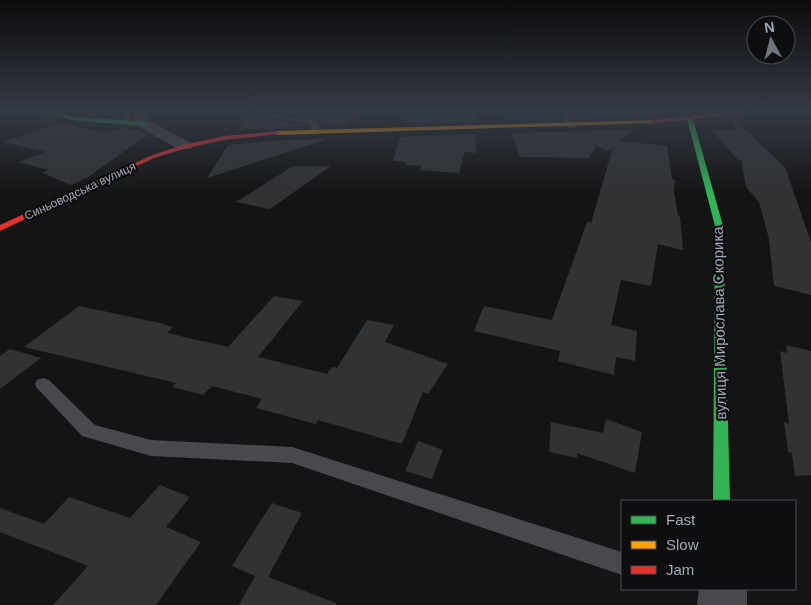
<svg xmlns="http://www.w3.org/2000/svg" width="811" height="605" font-family="Helvetica,sans-serif">
<rect width="100%" height="100%" fill="#141414"/>
<path fill="#313234" d="M 270,110 L 362,110 L 344,125 L 321,125 L 321,122 L 315,119 L 267,112 Z
M 408,110 L 475,111 L 475,122 L 404,123 Z
M 622,110 L 656,110 L 648,117 L 573,119 L 572,111 L 617,114 Z
M 502,111 L 562,111 L 561,120 L 506,121 Z
M 247,116 L 259,117 L 309,126 L 238,130 Z
M 733,119 L 785,167 L 811,242 L 811,295 L 774,286 L 769,239 L 759,202 L 746,187 L 741,160 L 738,160 L 712,130 L 736,131 Z
M 61,123 L 108,133 L 123,128 L 140,130 L 148,134 L 87,178 L 71,185 L 42,173 L 49,170 L 18,162 L 45,152 L 3,142 Z
M 633,130 L 619,141 L 667,146 L 672,179 L 675,180 L 674,191 L 678,215 L 680,216 L 683,250 L 658,244 L 651,286 L 621,280 L 611,325 L 637,331 L 635,361 L 616,357 L 614,375 L 558,361 L 560,351 L 474,331 L 484,306 L 552,320 L 587,222 L 591,223 L 613,147 L 608,151 L 596,146 L 589,158 L 520,157 L 511,133 Z
M 475,134 L 476,153 L 465,152 L 459,173 L 419,170 L 422,166 L 405,165 L 406,162 L 393,161 L 400,137 Z
M 327,139 L 207,178 L 228,145 L 282,140 Z
M 293,166 L 331,166 L 270,209 L 236,202 Z
M 274,296 L 303,301 L 258,357 L 327,374 L 332,367 L 337,368 L 367,320 L 394,325 L 385,342 L 448,364 L 428,394 L 423,392 L 402,444 L 318,420 L 316,424 L 256,408 L 262,399 L 212,386 L 203,395 L 172,387 L 176,383 L 24,347 L 79,306 L 165,324 L 164,325 L 173,327 L 167,333 L 228,347 Z
M 786,345 L 811,351 L 811,475 L 795,476 L 792,453 L 788,452 L 784,422 L 789,424 L 780,351 L 787,353 Z
M 10,349 L 41,358 L 0,389 L 0,356 Z
M 606,419 L 642,432 L 635,473 L 577,453 L 577,458 L 549,452 L 551,422 L 603,433 Z
M 418,441 L 443,450 L 432,479 L 405,471 Z
M 160,485 L 190,497 L 166,527 L 201,542 L 156,605 L 53,605 L 88,566 L 0,532 L 0,508 L 44,524 L 69,497 L 130,518 Z
M 272,503 L 302,513 L 268,577 L 336,603 L 336,605 L 239,605 L 255,576 L 232,566 Z"/>
<g fill="none" stroke-linecap="round" stroke-linejoin="round">
<path fill="#48494d" fill-rule="evenodd" d="M 122,110 L 128,110 L 130,114 L 129,124 L 122,122 L 124,114 Z
M 229,110 L 242,110 L 315,121 L 319,123 L 318,132 L 311,134 L 311,124 Z
M 564,110 L 570,110 L 571,120 L 576,126 L 575,128 L 569,128 L 563,120 Z
M 43,378 L 49,380 L 95,425 L 151,440 L 292,447 L 622,552 L 622,575 L 292,463 L 151,456 L 89,438 L 82,436 L 37,388 L 35,384 L 37,380 Z"/>
<path fill="#48494d" fill-rule="evenodd" d="M 130,110 L 143,110 L 150,121 L 191,143 L 193,146 L 191,149 L 179,149 L 139,127 Z
M 699,589 L 747,589 L 747,605 L 697,605 Z"/>
<path fill="#30b455" fill-rule="evenodd" d="M 37,110 L 77,117 L 144,122 L 147,124 L 144,126 L 77,121 L 37,111 Z
M 690,117 L 693,119 L 723,226 L 730,501 L 713,501 L 715,226 L 687,119 Z"/>
<path fill="#ff9f0a" fill-rule="evenodd" d="M 652,120 L 655,122 L 654,123 L 277,135 L 274,133 L 277,131 Z"/>
<path fill="#e5322d" fill-rule="evenodd" d="M 755,110 L 769,110 L 652,124 L 649,122 L 652,120 Z
M 277,131 L 279,132 L 279,134 L 224,140 L 187,148 L 154,158 L 0,231 L 0,225 L 150,156 L 183,145 L 224,136 Z"/>
</g>
<linearGradient id="sky" x2="0" y2="1"><stop stop-color="#0b0b0b"/><stop offset="0.57" stop-color="#343a45"/><stop offset="1" stop-color="#343a45" stop-opacity="0"/></linearGradient>
<rect width="811" height="194" fill="url(#sky)"/>
<g text-anchor="middle" dominant-baseline="central" stroke-width="4.5" stroke-linejoin="round" paint-order="stroke">
<g font-size="12" fill="#a3a8b7" stroke="#0e0e10">
<text transform="translate(80 191) rotate(-25)">Синьоводська вулиця</text>
</g>
<g font-size="15" fill="#a3a8b7" stroke="#0e0e10">
<text transform="translate(719 323) rotate(-91)">вулиця Мирослава Скорика</text>
</g>
</g>
<rect x="621" y="500" width="175" height="90" fill="#0e0e10" stroke="#4a4c53"/>
<rect x="631" y="516" width="25" height="8" fill="#30b455" stroke="#4a4c53"/>
<text x="666" y="525" font-size="15" fill="#a3a8b7">Fast</text>
<rect x="631" y="541" width="25" height="8" fill="#ff9f0a" stroke="#4a4c53"/>
<text x="666" y="550" font-size="15" fill="#a3a8b7">Slow</text>
<rect x="631" y="566" width="25" height="8" fill="#e5322d" stroke="#4a4c53"/>
<text x="666" y="575" font-size="15" fill="#a3a8b7">Jam</text>
<g transform="translate(771 40) rotate(353)"><circle r="24" fill="#0e0e10" stroke="#4a4c53"/>
<path d="M0-4L9 19L0 12L-9 19Z" fill="#71747e"/>
<text y="-8" font-size="14" font-weight="bold" text-anchor="middle" fill="#a3a8b7">N</text>
</g>
</svg>
